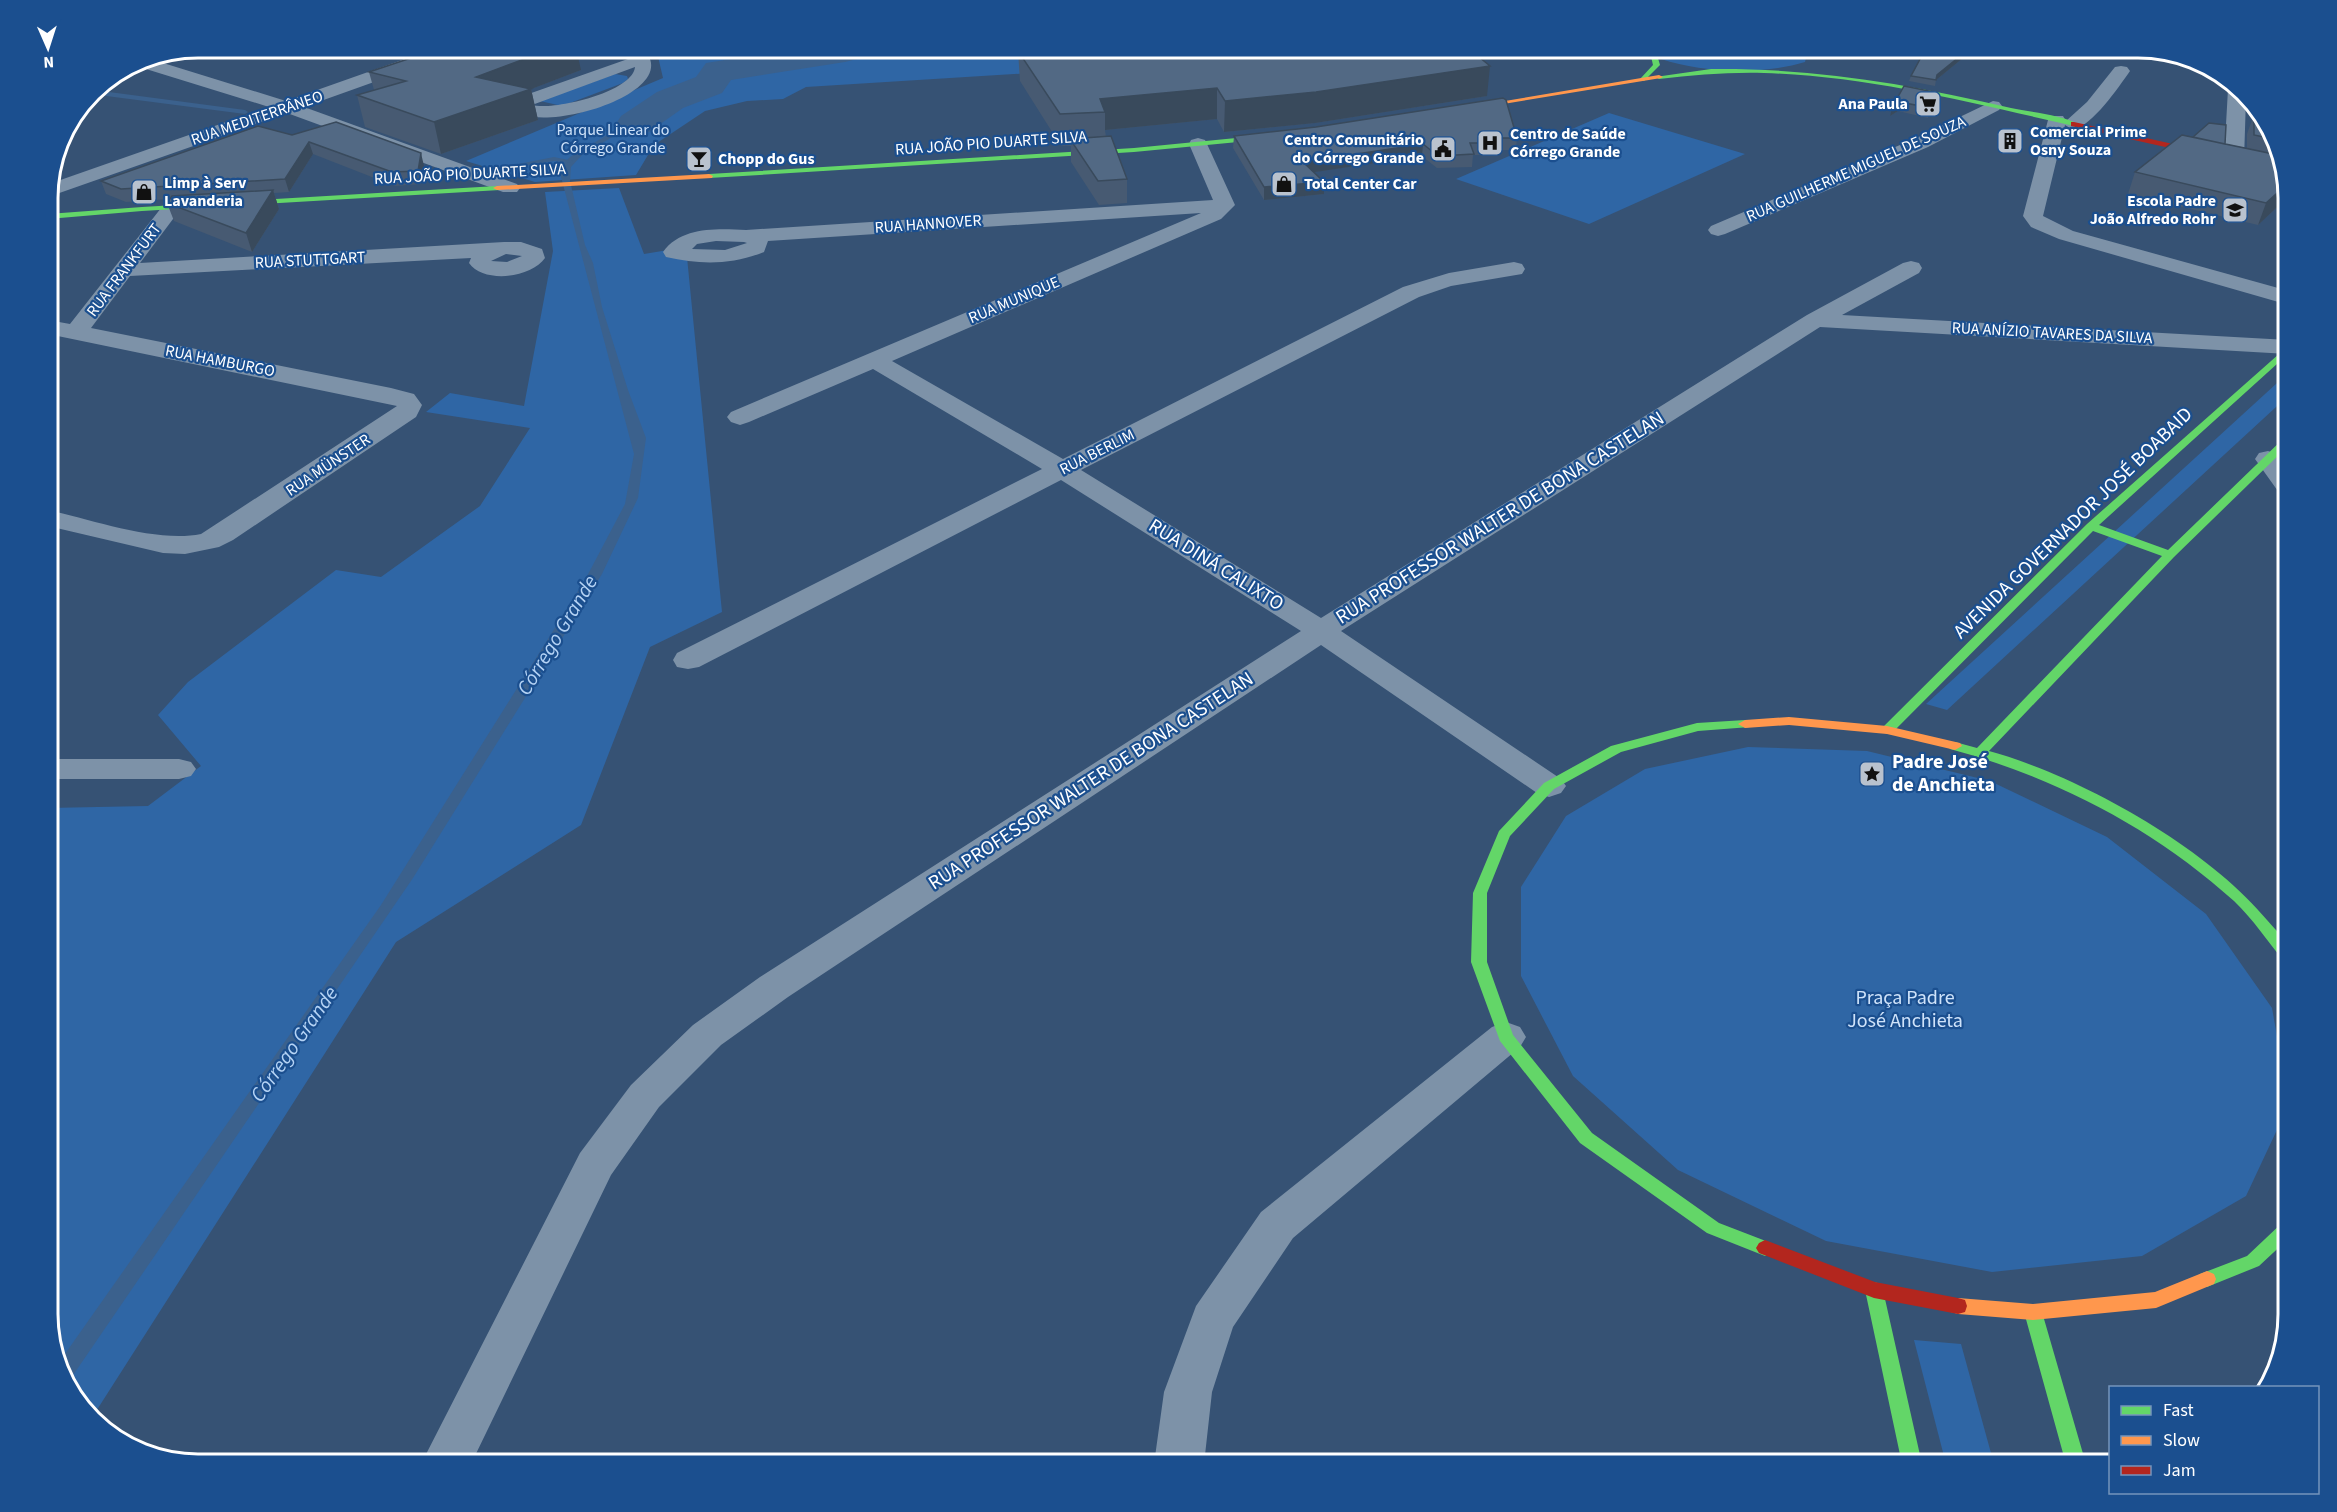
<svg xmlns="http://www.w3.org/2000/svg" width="2337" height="1512" font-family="'Source Sans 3',sans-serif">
<rect width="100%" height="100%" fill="#365274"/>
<path fill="#2f66a5" d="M 656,48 L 1209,48 L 1031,73 L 806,87 L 783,99 L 747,101 L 705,111 L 654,145 L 636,175 L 535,182 L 466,161 L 663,78 Z
M 1765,48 L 1807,54 L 1805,62 C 1762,75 1703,73 1661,59 L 1659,49 Z
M 615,74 L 627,76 L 628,79 L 623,83 L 562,106 L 540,101 Z
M 1609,113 L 1745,154 L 1589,224 L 1456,179 Z
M 619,188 L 644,254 L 686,247 L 722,612 L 650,647 L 581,825 L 396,942 L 93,1416 L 68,1389 L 48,1323 L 48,808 L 148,806 L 201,766 L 158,715 L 188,682 L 336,570 L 381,577 L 480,506 L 530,428 L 426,412 L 450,393 L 524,406 L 553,251 L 545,192 Z
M 2289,372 L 2289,395 L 1947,710 L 1926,704 Z
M 1748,747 L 1867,751 L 1990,781 L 2107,837 L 2206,914 L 2272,1008 L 2289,1104 L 2246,1196 L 2142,1256 L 1992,1272 L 1826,1241 L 1678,1170 L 1573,1076 L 1521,976 L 1521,887 L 1566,816 L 1645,769 Z
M 1914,1340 L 1961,1344 L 1994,1464 L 1946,1464 Z"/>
<path fill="#3b618d" d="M 844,50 L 845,52 L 747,66 L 728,71 L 713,85 L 675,100 L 582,155 L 571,167 L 570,181 L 585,245 L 593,263 L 602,307 L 628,390 L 646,438 L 638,498 L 602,574 L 413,878 L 67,1384 L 60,1361 L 381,905 L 585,580 L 625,504 L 634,454 L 560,173 L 562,165 L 570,157 L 665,101 L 706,85 L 724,71 L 750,63 Z"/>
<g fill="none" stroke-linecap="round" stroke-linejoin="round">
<path fill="#3b618d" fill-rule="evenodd" d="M 889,48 L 929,48 L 926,50 L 845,54 L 842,52 L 845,50 Z
M 94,90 L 245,110 L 248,112 L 245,114 L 91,94 Z
M 554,157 L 573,161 L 570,163 L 554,161 L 512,168 L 508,166 Z"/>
<path fill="#3b618d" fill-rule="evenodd" d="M 801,48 L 860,48 L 862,52 L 857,59 L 845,62 L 731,80 L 722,93 L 683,108 L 649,132 L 635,136 L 621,132 L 616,124 L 621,116 L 657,92 L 696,77 L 706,63 Z"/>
<path fill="#7d92a8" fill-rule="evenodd" d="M 436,48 L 460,48 L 458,52 L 304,107 L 517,184 L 520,188 L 517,192 L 503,192 L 287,113 L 48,197 L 49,184 L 269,107 L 133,65 L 147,58 L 286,101 Z
M 1806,48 L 1822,48 L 1821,54 L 1813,59 L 1807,58 L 1805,54 Z
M 642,54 L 648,55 C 674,97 532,137 511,107 L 520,97 ZM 635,67 C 633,92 553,111 532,105 Z
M 2121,66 L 2127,67 L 2130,71 C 2118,88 2093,125 2073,130 L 2065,125 L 2043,216 L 2073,231 L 2289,291 L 2289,305 L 2059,239 L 2031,227 L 2023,216 L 2048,120 L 2051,116 L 2063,116 L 2066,121 L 2087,102 L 2115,67 Z
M 2231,85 L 2233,85 L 2246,98 L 2244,160 L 2241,164 L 2227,164 L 2224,160 L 2228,89 Z
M 1993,101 L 1999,102 L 2002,106 L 1999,110 L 1928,147 L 1725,234 L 1718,236 L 1711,234 L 1708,230 L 1711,226 L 1914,139 Z
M 1198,138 L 1205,140 L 1207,144 L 1235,205 L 1221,219 L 892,361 L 1063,459 L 1403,287 L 1449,273 L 1514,262 L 1522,264 L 1525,269 L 1522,274 L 1451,286 L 1419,297 L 1081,470 L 1321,618 L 1807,315 L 1903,263 L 1911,261 L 1919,263 L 1922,268 L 1919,273 L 1842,315 L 2289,340 L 2289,354 L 1820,327 L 1341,631 L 1561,779 L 1566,786 L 1561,793 L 1549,797 L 1537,793 L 1321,645 L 788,997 L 721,1045 L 659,1107 L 611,1175 L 471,1464 L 421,1464 L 580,1153 L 631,1085 L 693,1025 L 760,977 L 1301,631 L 1061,480 L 699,667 L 688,669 L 677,667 L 673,660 L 677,653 L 1042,469 L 873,369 L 749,422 L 740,425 L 731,422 L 727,417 L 731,412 L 1201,213 L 768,241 L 764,252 C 731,265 701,265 666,257 L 663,252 C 682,226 718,229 746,230 L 1213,200 L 1189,144 L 1191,140 ZM 716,241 L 744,242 L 747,243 L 725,250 L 692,249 L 697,244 Z
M 172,201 L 179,203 L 182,207 L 140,263 L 504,242 L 521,242 L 542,249 L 545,258 C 531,278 484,284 469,263 L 471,258 L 130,276 L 91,328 L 391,388 L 414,394 L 422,405 L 416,417 L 233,540 L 219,547 L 185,554 L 163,553 L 48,526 L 48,510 C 93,520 157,543 201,534 L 397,406 L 48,334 L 48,320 L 70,324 L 165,203 ZM 506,254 L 522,256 L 507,262 L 491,261 Z
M 2268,451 C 2290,457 2289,477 2289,496 L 2280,494 L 2255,459 L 2259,453 Z
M 48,759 L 179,759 L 191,762 L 196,769 L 191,776 L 179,779 L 48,779 Z
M 1506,1022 L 1520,1027 L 1526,1037 L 1520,1047 L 1293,1238 L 1233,1327 L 1212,1392 L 1204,1464 L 1154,1464 L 1164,1392 L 1196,1306 L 1261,1212 L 1492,1027 Z"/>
<path fill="#63d668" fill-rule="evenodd" d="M 1649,48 L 1655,48 L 1660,65 L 1644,81 L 1640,79 L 1653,65 Z
M 1711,69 C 1817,68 1908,84 2011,108 C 2030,112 2063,115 2078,124 L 2074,126 C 1972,103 1869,76 1764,73 C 1729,72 1694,75 1659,79 L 1655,77 Z
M 1277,134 L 1281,136 L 1280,138 L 1134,152 L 709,178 L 705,176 L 709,174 L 1134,148 Z
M 497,186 L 501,188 L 500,190 L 142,211 L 48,219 L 48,214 L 142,207 Z
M 2289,345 L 2289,353 L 2099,525 L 2168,550 L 2285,437 L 2289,436 L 2289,445 L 2174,557 L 1989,751 C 2080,776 2207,847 2267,920 C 2281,936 2289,941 2289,962 L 2284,961 C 2267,941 2253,919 2234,901 C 2153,828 2055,777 1950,749 L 1948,746 L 1955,742 L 1977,748 L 2162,556 L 2093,531 L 1892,733 L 1887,734 L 1880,730 L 2087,524 Z
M 1745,720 L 1750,721 L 1752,724 L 1750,727 L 1698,731 L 1621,752 L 1554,789 L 1510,836 L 1487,893 L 1487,962 L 1513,1035 L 1592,1133 L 1719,1223 L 1771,1243 L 1774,1248 L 1771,1253 L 1765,1256 L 1707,1233 L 1580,1143 L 1500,1041 L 1471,962 L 1473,893 L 1499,831 L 1544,783 L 1611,746 L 1697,723 Z
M 2289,1220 L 2289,1238 L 2259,1266 L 2207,1287 L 2200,1284 L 2198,1279 L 2200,1274 L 2247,1256 L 2283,1222 Z
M 1874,1282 L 1881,1284 L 1883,1290 L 1922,1464 L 1902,1464 L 1865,1290 L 1867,1284 Z
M 2033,1304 L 2040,1306 L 2042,1312 L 2086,1464 L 2066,1464 L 2024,1312 L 2026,1306 Z"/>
<path fill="#ff974d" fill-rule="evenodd" d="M 1659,75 L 1663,77 L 1661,78 L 1461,111 L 1457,109 Z
M 709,174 L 713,176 L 712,178 L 497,190 L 493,188 L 497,186 Z
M 1789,717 L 1887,726 L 1960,743 L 1962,746 L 1955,750 L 1887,734 L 1789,725 L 1745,728 L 1738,724 L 1745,720 Z
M 2207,1271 L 2214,1274 L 2216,1279 L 2214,1284 L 2156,1308 L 2033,1320 L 1958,1314 L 1951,1312 L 1949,1306 L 1951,1300 L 1958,1298 L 2033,1304 L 2155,1292 Z"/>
<path fill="#b3261e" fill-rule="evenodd" d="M 2074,122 L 2281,168 L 2282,173 L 2071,126 L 2071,122 Z
M 1765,1240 L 1875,1282 L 1958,1298 L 1965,1300 L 1967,1306 L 1965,1312 L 1958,1314 L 1874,1298 L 1759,1253 L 1756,1248 L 1759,1243 Z"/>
</g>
<path fill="#475a72" d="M 1974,49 L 1936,80 L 1935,86 L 1909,81 L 1911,76 Z
M 1018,51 L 1487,96 L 1315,123 L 1224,132 L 1217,119 L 1105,130 L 1106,137 L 1127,179 L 1127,203 L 1099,205 L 1071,162 L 1071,146 L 1061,146 L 1020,81 Z
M 581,70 L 531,89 L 538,120 L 441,154 L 365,127 L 357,95 L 374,90 L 369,72 Z
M 1904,86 L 1934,92 L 1928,118 L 1898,111 L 1890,116 Z
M 2254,114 L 2269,123 L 2289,196 L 2258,225 L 2128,194 L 2135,172 L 2224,144 L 2247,148 L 2247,134 Z
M 1316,127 L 1517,138 L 1516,150 L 1499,150 L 1499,155 L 1473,155 L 1472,167 L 1437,168 L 1422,156 L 1314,172 L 1324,182 L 1324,194 L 1264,200 L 1233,148 L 1234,136 Z
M 292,135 L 424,166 L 421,184 L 395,186 L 313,154 L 289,192 L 274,193 L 279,209 L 252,252 L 174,221 L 167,203 L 170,199 L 126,202 L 106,194 L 101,181 Z"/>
<path fill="#394a5c" d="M 554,48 L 576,48 L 581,70 L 526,91 L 531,89 L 538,120 L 441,154 L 434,122 L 476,77 Z
M 1970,48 L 1974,48 L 1974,49 L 1936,80 L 1937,75 Z
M 1490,66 L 1487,96 L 1315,123 L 1224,132 L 1225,101 Z
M 1217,88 L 1217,119 L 1105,130 L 1105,112 L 1100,99 Z
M 1900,102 L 1898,111 L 1890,116 L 1893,106 Z
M 309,142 L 313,154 L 289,192 L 285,179 Z
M 1423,144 L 1422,156 L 1302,174 L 1303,162 Z
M 421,153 L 424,166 L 421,184 L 418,171 Z
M 1324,182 L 1324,194 L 1264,200 L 1264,187 Z
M 2286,185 L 2289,196 L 2258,225 L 2266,203 Z
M 273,190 L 279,209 L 252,252 L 246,233 Z"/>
<path fill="#526984" stroke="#394a5c" stroke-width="1.5" d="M 441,48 L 554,48 L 476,77 L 531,89 L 434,122 L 357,95 L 406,81 L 369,72 Z
M 1059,48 L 1468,48 L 1490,66 L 1316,92 L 1225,101 L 1217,88 L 1100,99 L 1105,112 L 1060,114 L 1018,51 Z
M 1926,48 L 1970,48 L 1937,75 L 1936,80 L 1911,76 Z
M 1904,86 L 1934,92 L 1931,108 L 1900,102 L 1893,106 Z
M 1503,98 L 1506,100 L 1517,138 L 1499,138 L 1500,143 L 1470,143 L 1474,154 L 1438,156 L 1423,144 L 1303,162 L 1324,182 L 1264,187 L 1234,136 L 1316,127 Z
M 2254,114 L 2261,114 L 2269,123 L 2273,139 L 2254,135 Z
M 336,122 L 421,153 L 418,171 L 392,172 L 309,142 L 285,179 L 121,189 L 101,181 L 258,126 L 292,135 Z
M 2209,123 L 2226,125 L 2225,144 L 2193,137 Z
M 2182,135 L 2278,155 L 2286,185 L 2266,203 L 2135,172 Z
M 1111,136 L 1127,179 L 1098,181 L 1070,139 Z
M 273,190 L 246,233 L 167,203 L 172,196 Z"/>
<defs>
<g id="supermarket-square" transform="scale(1.35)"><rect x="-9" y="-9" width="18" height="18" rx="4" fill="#b9c2ce" stroke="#1b4f8f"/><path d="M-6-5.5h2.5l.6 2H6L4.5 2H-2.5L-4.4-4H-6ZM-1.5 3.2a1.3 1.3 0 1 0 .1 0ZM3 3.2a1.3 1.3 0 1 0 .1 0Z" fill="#111"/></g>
<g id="building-square" transform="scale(1.35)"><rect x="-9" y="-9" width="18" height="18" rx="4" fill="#b9c2ce" stroke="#1b4f8f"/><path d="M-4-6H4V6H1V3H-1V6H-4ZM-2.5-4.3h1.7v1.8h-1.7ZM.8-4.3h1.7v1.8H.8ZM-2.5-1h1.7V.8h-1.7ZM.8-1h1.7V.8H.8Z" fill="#111"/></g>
<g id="hospital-square" transform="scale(1.35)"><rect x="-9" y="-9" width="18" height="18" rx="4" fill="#b9c2ce" stroke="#1b4f8f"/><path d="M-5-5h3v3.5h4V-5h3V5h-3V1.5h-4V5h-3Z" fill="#111"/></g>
<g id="civic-square" transform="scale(1.35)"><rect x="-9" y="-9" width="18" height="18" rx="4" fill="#b9c2ce" stroke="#1b4f8f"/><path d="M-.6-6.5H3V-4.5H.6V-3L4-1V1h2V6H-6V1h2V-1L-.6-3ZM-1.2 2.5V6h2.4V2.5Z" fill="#111"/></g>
<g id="bar-square" transform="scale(1.35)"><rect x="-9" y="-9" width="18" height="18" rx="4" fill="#b9c2ce" stroke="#1b4f8f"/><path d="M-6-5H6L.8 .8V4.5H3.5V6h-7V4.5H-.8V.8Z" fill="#111"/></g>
<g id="shop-square" transform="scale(1.35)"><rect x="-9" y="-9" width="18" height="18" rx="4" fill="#b9c2ce" stroke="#1b4f8f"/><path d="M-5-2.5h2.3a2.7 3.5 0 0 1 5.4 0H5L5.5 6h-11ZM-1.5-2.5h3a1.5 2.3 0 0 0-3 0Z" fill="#111"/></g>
<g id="school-square" transform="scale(1.35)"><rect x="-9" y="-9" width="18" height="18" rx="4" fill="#b9c2ce" stroke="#1b4f8f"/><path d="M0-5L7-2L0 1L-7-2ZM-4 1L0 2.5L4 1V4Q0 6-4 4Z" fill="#111"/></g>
<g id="sight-square" transform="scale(1.35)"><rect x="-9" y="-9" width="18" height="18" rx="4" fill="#b9c2ce" stroke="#1b4f8f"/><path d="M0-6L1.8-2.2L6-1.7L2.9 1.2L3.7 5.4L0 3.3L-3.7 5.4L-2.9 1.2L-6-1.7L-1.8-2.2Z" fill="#111"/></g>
</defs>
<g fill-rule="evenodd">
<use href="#supermarket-square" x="1928" y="104"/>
<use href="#building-square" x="2010" y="141"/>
<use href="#hospital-square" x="1490" y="143"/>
<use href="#civic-square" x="1443" y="149"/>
<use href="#bar-square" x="699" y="159"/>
<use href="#shop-square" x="1284" y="184"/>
<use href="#shop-square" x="144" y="192"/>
<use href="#school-square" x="2235" y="210"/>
<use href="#sight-square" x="1872" y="774"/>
</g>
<g text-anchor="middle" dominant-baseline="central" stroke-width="4.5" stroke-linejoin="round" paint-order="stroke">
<g font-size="16" font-weight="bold" fill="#fff" stroke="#1b4f8f" text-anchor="start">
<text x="1908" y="104" text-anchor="end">Ana Paula</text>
<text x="2030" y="132">Comercial Prime<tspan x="2030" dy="18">Osny Souza</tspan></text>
<text x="1510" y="134">Centro de Saúde<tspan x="1510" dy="18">Córrego Grande</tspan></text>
<text x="1424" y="140" text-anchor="end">Centro Comunitário<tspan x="1424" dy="18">do Córrego Grande</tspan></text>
<text x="718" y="159">Chopp do Gus</text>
<text x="164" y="183">Limp à Serv<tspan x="164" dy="18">Lavanderia</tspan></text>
<text x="1304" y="184">Total Center Car</text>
<text x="2216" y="201" text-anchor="end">Escola Padre<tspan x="2216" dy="18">João Alfredo Rohr</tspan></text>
</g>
<g font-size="16" fill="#fff" stroke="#1b4f8f">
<text transform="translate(257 118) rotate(-19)">RUA MEDITERRÂNEO</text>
<text transform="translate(991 143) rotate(-4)">RUA JOÃO PIO DUARTE SILVA</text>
<text transform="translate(1856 169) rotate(-24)">RUA GUILHERME MIGUEL DE SOUZA</text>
<text transform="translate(470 174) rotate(-3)">RUA JOÃO PIO DUARTE SILVA</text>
<text transform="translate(928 224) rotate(-4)">RUA HANNOVER</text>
<text transform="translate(310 260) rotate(-3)">RUA STUTTGART</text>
<text transform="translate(124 270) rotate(-53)">RUA FRANKFURT</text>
<text transform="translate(1014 300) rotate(-23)">RUA MUNIQUE</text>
<text transform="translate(2052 333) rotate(3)">RUA ANÍZIO TAVARES DA SILVA</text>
<text transform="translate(220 361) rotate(11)">RUA HAMBURGO</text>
<text transform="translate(1097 452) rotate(-27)">RUA BERLIM</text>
<text transform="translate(328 465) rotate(-34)">RUA MÜNSTER</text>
</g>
<g font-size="16" fill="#cfe3fa" stroke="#1b4f8f">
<text x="613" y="130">Parque Linear do<tspan x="613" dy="18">Córrego Grande</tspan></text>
</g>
<g font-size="20" fill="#fff" stroke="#1b4f8f">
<text transform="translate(1500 518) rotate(-32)">RUA PROFESSOR WALTER DE BONA CASTELAN</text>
<text transform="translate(2073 523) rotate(-44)">AVENIDA GOVERNADOR JOSÉ BOABAID</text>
<text transform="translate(1216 565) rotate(32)">RUA DINÁ CALIXTO</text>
<text transform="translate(1091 781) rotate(-33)">RUA PROFESSOR WALTER DE BONA CASTELAN</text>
</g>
<g font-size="20" font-weight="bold" fill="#fff" stroke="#1b4f8f" text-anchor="start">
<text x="1892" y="762">Padre José<tspan x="1892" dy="23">de Anchieta</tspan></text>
</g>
<g font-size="20" fill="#cfe3fa" stroke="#1b4f8f">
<text x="1905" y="998">Praça Padre<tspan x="1905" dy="23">José Anchieta</tspan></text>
</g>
<g font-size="21" font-style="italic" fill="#b5d3f5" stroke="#1b4f8f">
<text transform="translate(557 635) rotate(-59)">Córrego Grande</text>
<text transform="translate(294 1044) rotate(-55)">Córrego Grande</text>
</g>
</g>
<path d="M0 0H2337V1512H0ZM198 58H2138A140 140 0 0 1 2278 198V1314A140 140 0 0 1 2138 1454H198A140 140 0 0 1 58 1314V198A140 140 0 0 1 198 58Z" fill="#1b4f8f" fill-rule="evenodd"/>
<path fill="none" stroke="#fff" stroke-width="3" d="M198 58H2138A140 140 0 0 1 2278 198V1314A140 140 0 0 1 2138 1454H198A140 140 0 0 1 58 1314V198A140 140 0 0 1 198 58Z"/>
<rect x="2109" y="1386" width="210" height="108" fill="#1b4f8f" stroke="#7695bc" stroke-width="1.5"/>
<rect x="2121" y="1406" width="30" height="9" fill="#63d668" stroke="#7695bc" stroke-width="1.5"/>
<text x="2163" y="1416" font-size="18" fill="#ffffff">Fast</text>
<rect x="2121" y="1436" width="30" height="9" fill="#ff974d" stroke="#7695bc" stroke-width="1.5"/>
<text x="2163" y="1446" font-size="18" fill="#ffffff">Slow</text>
<rect x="2121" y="1466" width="30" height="9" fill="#b3261e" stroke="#7695bc" stroke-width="1.5"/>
<text x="2163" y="1476" font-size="18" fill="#ffffff">Jam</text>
<g transform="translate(48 48) rotate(177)" stroke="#1b4f8f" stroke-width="4.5" paint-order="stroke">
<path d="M0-4.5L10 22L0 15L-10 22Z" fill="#ffffff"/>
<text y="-9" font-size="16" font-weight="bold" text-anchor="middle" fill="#ffffff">N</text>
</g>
</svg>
